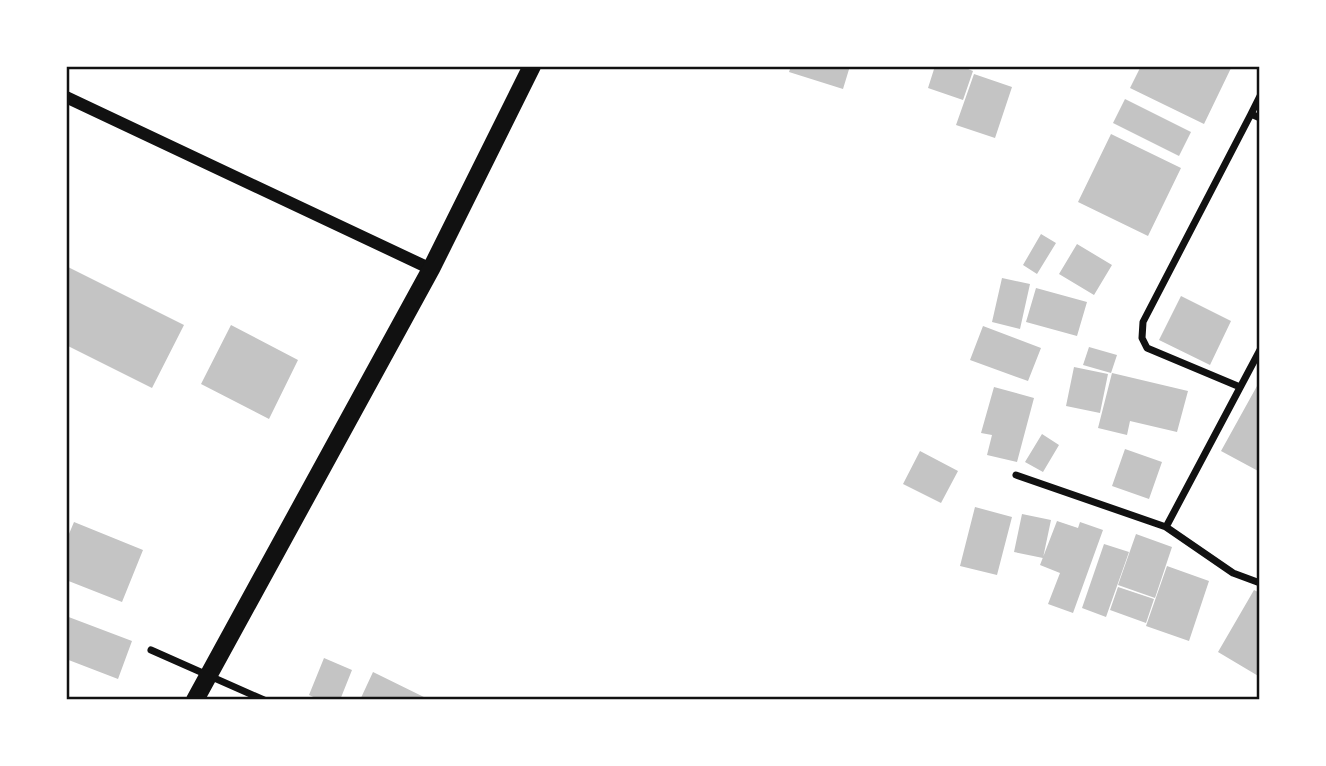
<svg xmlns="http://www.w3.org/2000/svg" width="1326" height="766" font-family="Manrope,sans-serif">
<rect width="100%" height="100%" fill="#fff"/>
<path fill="#c4c4c4" d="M 791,66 L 850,66 L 843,89 L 789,72 Z
M 935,66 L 961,66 L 973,71 L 963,100 L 928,88 Z
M 1141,66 L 1232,66 L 1204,124 L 1130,88 Z
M 974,74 L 1012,87 L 995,138 L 956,125 Z
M 1125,99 L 1191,132 L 1179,156 L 1113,123 Z
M 1111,134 L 1181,168 L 1148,236 L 1078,202 Z
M 1041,234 L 1056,243 L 1037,274 L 1023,265 Z
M 1077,244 L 1112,265 L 1094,295 L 1059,274 Z
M 66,266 L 184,325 L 152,388 L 66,345 Z
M 1002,278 L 1030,284 L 1020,329 L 992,322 Z
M 1036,288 L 1087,302 L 1077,336 L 1026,322 Z
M 1181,296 L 1231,321 L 1210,365 L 1159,340 Z
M 231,325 L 298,360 L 269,419 L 201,384 Z
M 983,326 L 1041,348 L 1028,381 L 970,360 Z
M 1089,347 L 1117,355 L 1111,373 L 1083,365 Z
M 1074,367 L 1108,374 L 1100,413 L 1066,406 Z
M 1112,373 L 1188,391 L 1177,432 L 1130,421 L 1127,435 L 1098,428 Z
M 1257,386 L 1260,387 L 1260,472 L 1221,451 Z
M 994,387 L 1034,398 L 1017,462 L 987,455 L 992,435 L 981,433 Z
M 1042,434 L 1059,445 L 1043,472 L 1025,462 Z
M 1125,449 L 1162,462 L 1149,499 L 1112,486 Z
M 920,451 L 958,471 L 941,503 L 903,484 Z
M 975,507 L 1012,517 L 997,575 L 960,566 Z
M 1022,514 L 1051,520 L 1043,558 L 1014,552 Z
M 1057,521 L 1078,528 L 1080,522 L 1103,530 L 1073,613 L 1048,604 L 1060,573 L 1040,565 Z
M 74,522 L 143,550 L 122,602 L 66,580 L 66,541 Z
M 1136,534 L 1172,547 L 1155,598 L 1118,585 Z
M 1104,544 L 1129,552 L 1106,617 L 1082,608 Z
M 1167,566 L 1209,581 L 1189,641 L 1146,626 Z
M 1118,587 L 1154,599 L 1146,623 L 1110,610 Z
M 1254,590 L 1260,593 L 1260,677 L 1218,652 Z
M 66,616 L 132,641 L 118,679 L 66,659 Z
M 324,658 L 352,670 L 340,700 L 320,700 L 309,695 Z
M 373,672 L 430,700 L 360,700 Z"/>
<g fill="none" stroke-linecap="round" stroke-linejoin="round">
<path stroke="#111" stroke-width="7" d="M 1251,114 L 1260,96
M 1260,350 L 1166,527 L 1233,573 L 1260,583
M 1240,387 L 1147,348 L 1142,338 L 1143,322 L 1251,114 L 1260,118
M 1016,475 L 1166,527
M 151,650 L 264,700"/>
<path stroke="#111" stroke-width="12" d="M 66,97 L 431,269"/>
<path stroke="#111" stroke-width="18" d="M 195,700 L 431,269 L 532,66"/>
</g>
<rect width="1326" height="766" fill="none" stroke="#ffffff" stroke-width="136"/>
<rect x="68" y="68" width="1190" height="630" fill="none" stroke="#111" stroke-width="2.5"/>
</svg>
